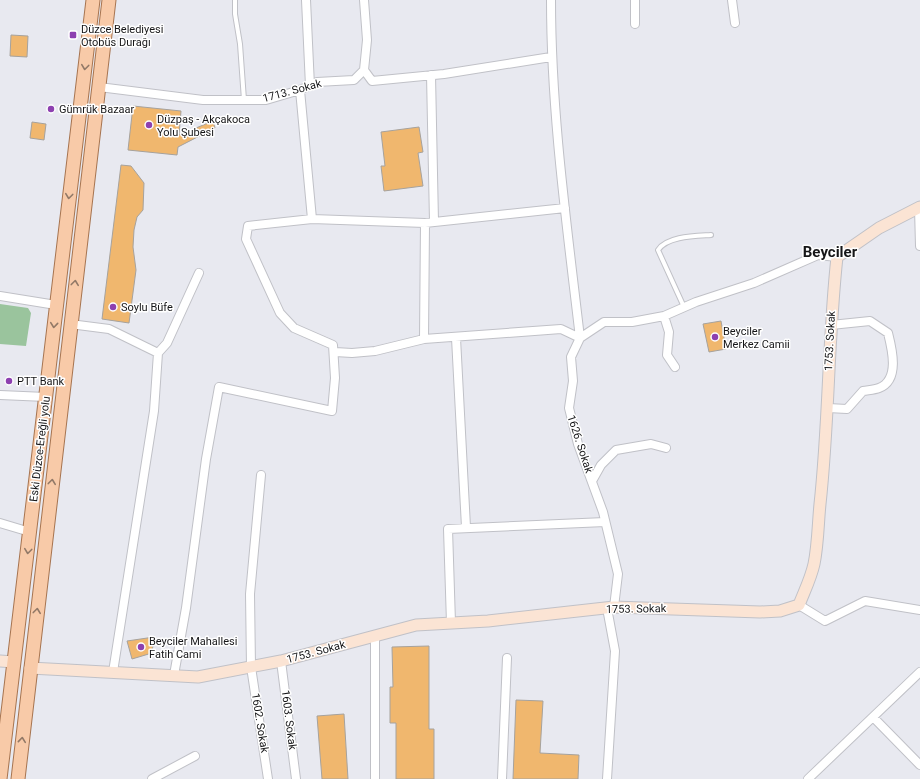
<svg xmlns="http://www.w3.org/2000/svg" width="920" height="779" font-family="Roboto,sans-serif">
<rect width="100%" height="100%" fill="#e8e9f0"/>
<path fill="#9ac49d" d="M 0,304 L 28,308 L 31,313 L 26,346 L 0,344 Z"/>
<path fill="#f0b76e" stroke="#a6a29d" d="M 11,35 L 28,36 L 27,57 L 10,56 Z
M 133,106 L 181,111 L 179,135 L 213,121 L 215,128 L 178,147 L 177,155 L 128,150 Z
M 32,122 L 46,124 L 44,140 L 30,138 Z
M 419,127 L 423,152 L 418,153 L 423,186 L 384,191 L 381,166 L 385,166 L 381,132 Z
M 121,165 L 131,166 L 144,183 L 143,210 L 137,217 L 134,230 L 133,247 L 136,270 L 129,323 L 102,319 Z
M 721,321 L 726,349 L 709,352 L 703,324 Z
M 154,637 L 152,653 L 132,659 L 127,641 Z
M 429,646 L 429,729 L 434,729 L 434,779 L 396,779 L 396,723 L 390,723 L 390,687 L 393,687 L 392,647 Z
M 516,700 L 543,701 L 540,753 L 579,755 L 578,779 L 513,779 Z
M 344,714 L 348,779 L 322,779 L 317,716 Z"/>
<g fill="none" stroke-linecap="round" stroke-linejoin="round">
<g stroke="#c0c1c7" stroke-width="6">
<path id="lane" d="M 235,0 L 235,14 L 240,44 L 244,100
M 684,307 L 658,250 C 667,236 696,236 711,235"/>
</g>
<g stroke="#c0c1c7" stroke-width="10">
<path id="street" d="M 306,0 L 310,86
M 551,0 C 551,113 567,226 580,338
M 635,0 L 635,24
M 732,0 L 735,23
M 364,70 L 372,81 L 444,74 L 551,57
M 431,75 L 434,222
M 99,87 L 203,100 L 266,100 L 300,90 L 317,82 L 354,80 L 364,70 L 367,40 L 364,0
M 300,90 L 312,219
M 919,208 L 920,246
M 0,296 L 56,305
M 664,316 L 669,332 L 667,355 L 675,367
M 70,324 L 109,329 L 158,353 L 154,411 L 113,672
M 456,338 L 466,527
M 424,339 L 425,223
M 335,352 L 352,353 L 375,351 L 424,339 L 561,329 L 580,338
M 158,353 L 167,343 L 199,273
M 0,395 L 46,397
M 828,408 L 847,409 L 863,391 C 868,390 874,390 879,388 C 900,380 892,349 888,333 L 870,321 L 831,325
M 261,475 L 250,594 L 251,667 L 268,779
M 592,481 L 601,465 L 616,450 L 651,444 L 666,448
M 0,523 L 30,532
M 799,605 L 825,621 L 865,601 L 920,610
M 614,607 L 618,574 L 603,512 L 578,444 L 569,408 L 573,381 L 571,357 L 580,338 L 604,322 L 632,322 L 664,316 L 696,302 L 754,283 L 818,255 L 837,257
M 607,608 L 615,651 L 607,779
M 451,623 L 448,529 L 605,522
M 375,636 L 375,779
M 281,661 L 296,779
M 174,675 L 186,608 L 206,459 L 219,387 L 332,411 L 335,378 L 333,345 L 294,328 L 280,313 L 246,239 L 248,226 L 312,219 L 425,223 L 565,208
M 873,717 L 920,765
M 152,779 L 195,756
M 502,779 L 507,658
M 808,779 L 920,672"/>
</g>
<g stroke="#c0c1c7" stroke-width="13">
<path id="secondary" d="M 0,661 L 14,662
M 30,668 L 198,677 L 281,661 L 416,625 L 488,621 L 614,607 L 760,612 L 780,611 L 799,605 C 804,592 811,578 814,564 C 818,545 818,524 820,504 C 829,422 828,339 837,257 L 879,228 L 920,207"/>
</g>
<g stroke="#a67450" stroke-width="15">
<path id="primary" d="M 0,779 L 93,0
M 18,779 L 109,0"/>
</g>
<use href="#lane" stroke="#fff" stroke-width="4"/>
<use href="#street" stroke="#fff" stroke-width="8"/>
<use href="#secondary" stroke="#fbe4d4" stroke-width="11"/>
<use href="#primary" stroke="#f8caa8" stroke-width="13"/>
</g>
<defs><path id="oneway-chevron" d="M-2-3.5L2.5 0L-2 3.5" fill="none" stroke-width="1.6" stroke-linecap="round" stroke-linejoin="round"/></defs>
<g stroke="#927967">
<use href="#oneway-chevron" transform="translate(85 67) rotate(97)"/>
<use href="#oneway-chevron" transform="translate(69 196) rotate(97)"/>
<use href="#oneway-chevron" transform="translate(75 283) rotate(-83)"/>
<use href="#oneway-chevron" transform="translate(54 325) rotate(96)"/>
<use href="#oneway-chevron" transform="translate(52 482) rotate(-83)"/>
<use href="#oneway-chevron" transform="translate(28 551) rotate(97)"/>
<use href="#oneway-chevron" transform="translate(37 611) rotate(-83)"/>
<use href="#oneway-chevron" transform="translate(22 740) rotate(-84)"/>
</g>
<g fill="#8d40b0" stroke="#fff" stroke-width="1.5">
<rect x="69" y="31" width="8" height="8" rx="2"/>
<circle cx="51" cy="109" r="4"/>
<circle cx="149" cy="125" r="4"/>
<circle cx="113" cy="307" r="4"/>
<circle cx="715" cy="337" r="4"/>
<circle cx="9" cy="381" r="4"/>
<circle cx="141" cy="647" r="4"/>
</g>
<g text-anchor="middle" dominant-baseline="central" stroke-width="3" stroke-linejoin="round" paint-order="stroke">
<g font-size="11" fill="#161618" stroke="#fff" text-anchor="start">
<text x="81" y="29">Düzce Belediyesi<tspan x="81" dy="13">Otobüs Durağı</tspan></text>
<text x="59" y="109">Gümrük Bazaar</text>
<text x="157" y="119">Düzpaş - Akçakoca<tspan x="157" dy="13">Yolu Şubesi</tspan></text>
<text x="121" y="307">Soylu Büfe</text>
<text x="723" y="331">Beyciler<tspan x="723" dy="13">Merkez Camii</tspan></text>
<text x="17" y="381">PTT Bank</text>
<text x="149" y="641">Beyciler Mahallesi<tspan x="149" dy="13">Fatih Cami</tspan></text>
</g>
<g font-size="11" fill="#161618" stroke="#fff">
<text transform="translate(292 91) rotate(-15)">1713. Sokak</text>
<text transform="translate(830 341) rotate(-87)">1753. Sokak</text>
<text transform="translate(580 444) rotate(72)">1626. Sokak</text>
<text transform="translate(40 449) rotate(-83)">Eski Düzce-Ereğli yolu</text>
<text transform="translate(636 609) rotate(-1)">1753. Sokak</text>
<text transform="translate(316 652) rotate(-15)">1753. Sokak</text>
<text transform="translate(289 720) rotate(83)">1603. Sokak</text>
<text transform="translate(260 723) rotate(81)">1602. Sokak</text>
</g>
<g font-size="15" font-weight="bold" fill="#161618" stroke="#fff">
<text x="830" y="252">Beyciler</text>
</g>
</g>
</svg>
